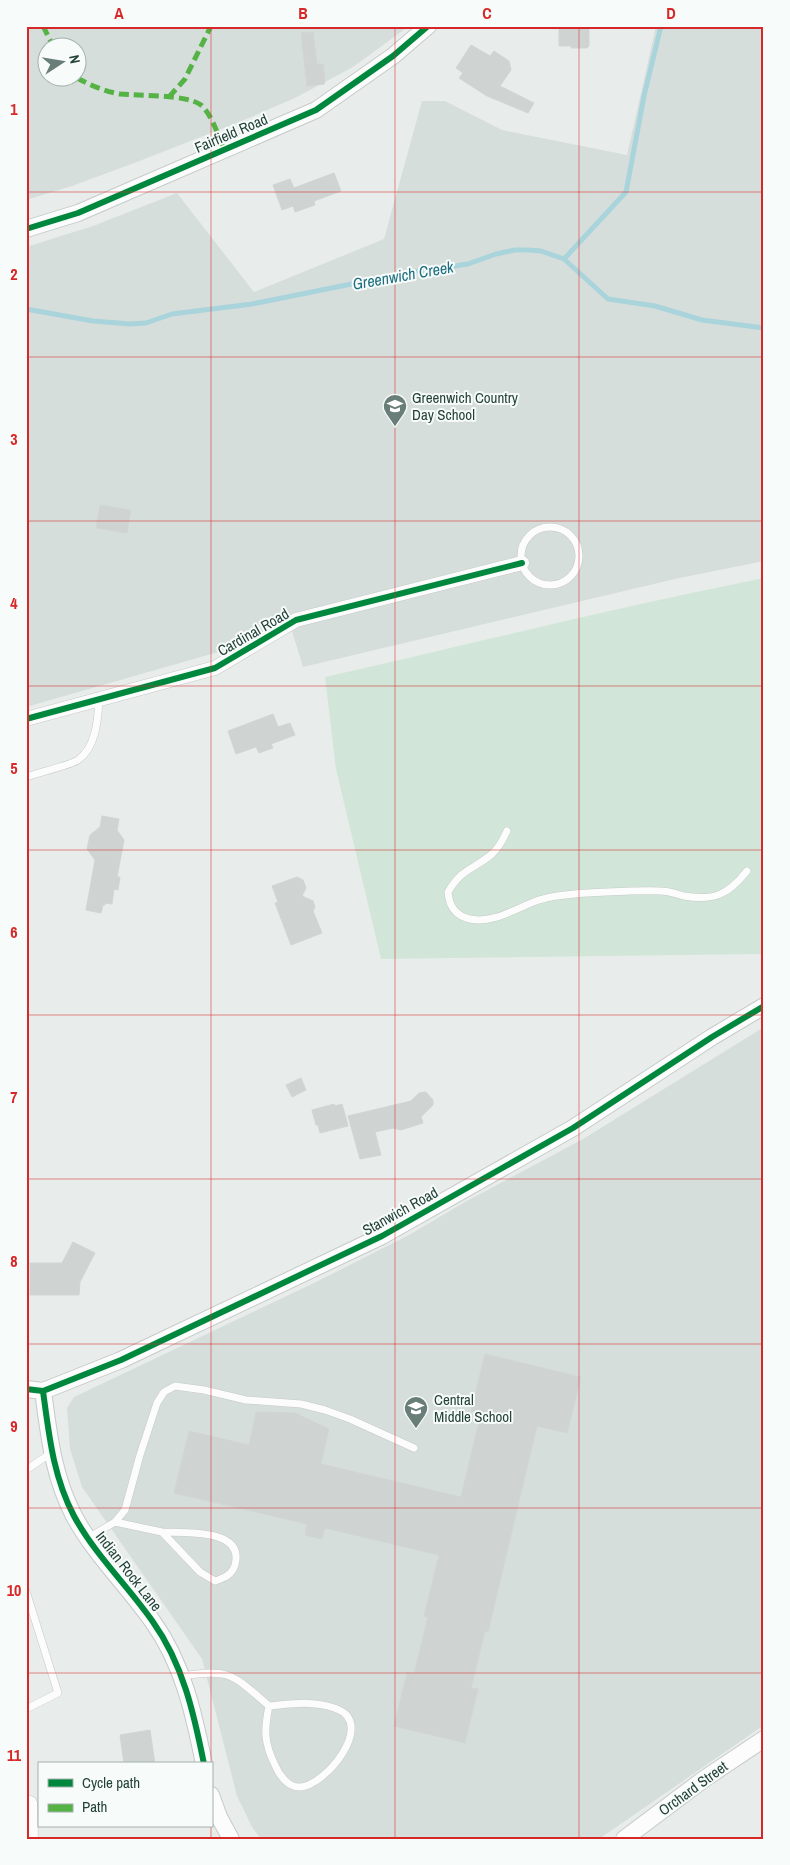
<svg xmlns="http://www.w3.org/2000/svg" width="790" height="1865" font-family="'Archivo Narrow',sans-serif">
<rect width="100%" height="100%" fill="#e8edeb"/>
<path fill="#d6dedb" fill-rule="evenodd" d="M 26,26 L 409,26 L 353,67 L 297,97 L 249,118 L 137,162 L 72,186 L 26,200 ZM 48,48 L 78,48 L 78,78 L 48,78 Z
M 656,26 L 764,26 L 764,561 L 675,579 L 303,667 L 292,631 L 26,707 L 26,247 L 93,226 L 177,193 L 254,292 L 384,239 L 422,101 L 445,101 L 502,130 L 627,155 Z
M 764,1027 L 764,1725 L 599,1839 L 261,1839 L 252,1827 L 237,1796 L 202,1659 L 82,1487 L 70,1449 L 67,1408 L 74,1397 L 316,1282 L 409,1235 L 465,1202 L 583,1139 Z"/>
<path fill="#d1e6d8" d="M 764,578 L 764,954 L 381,959 L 336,769 L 325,677 C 471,644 617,607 764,578 Z"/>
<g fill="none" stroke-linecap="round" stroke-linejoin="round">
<path stroke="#a9d4db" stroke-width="5" d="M 564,259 L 626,192 L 644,96 L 661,26
M 26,309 L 93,321 L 130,324 L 146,323 L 172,314 L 252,304 L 406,273 L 468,264 L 496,254 L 515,250 L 529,250 L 541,251 L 564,259 L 608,299 L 655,306 L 702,320 L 764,328"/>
</g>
<path fill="#cfd4d2" stroke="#d1d6d4" d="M 559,26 L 589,26 L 589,46 L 587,48 L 571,48 L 571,46 L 559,46 Z
M 313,32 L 317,64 L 323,64 L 325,80 L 324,84 L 307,86 L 301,33 Z
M 471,45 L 490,56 L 494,51 L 509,61 L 511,70 L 500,86 L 534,103 L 528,113 L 487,96 L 459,78 L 463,73 L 456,68 Z
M 334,173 L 341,191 L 314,201 L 315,205 L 295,212 L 293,206 L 282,210 L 273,185 L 290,179 L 294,188 Z
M 100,505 L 131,510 L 127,533 L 96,528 Z
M 273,714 L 278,727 L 290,723 L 295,735 L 271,744 L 273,748 L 259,753 L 256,747 L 236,754 L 228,731 Z
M 102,816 L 119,819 L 117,830 L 124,840 L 117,877 L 120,877 L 118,890 L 114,889 L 112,904 L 105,903 L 105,905 L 103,905 L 101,913 L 86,910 L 95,860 L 87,849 L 90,835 L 100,827 Z
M 297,877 L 303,880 L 306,888 L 302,896 L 313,901 L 315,907 L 313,911 L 322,933 L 291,945 L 275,903 L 278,902 L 272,886 Z
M 301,1078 L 306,1090 L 292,1097 L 286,1085 Z
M 426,1092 L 433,1100 L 433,1105 L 421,1117 L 423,1123 L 401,1130 L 393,1128 L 375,1132 L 381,1155 L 360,1159 L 348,1116 L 411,1101 L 419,1093 Z
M 334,1104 L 335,1106 L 342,1104 L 348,1126 L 320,1133 L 318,1125 L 316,1125 L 312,1110 Z
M 73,1242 L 95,1253 L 80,1282 L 79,1295 L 30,1295 L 30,1263 L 62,1263 Z
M 485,1354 L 581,1377 L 567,1433 L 537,1426 L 488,1632 L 485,1631 L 471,1688 L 478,1689 L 465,1743 L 394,1726 L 407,1673 L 414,1674 L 428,1617 L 424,1616 L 439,1555 L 325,1528 L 322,1539 L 305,1535 L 307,1524 L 174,1493 L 189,1431 L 249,1445 L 256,1412 L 295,1413 L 329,1429 L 321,1464 L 461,1497 L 481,1413 L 471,1411 Z
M 150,1730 L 155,1764 L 124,1764 L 120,1735 Z"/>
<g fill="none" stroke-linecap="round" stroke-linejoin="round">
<g stroke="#c5cac8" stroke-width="8">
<path id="service" d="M521 556a29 29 0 1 1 58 0a29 29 0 1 1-58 0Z
M 26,777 C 37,773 71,765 78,760 C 96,747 98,720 99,699
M 507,831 C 503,840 499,848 492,854 C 473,870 462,868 448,892 C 449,906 456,916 470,919 C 494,924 518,907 539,900 C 555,895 572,894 588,893 C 613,892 637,890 661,891 C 669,891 676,894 684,896 C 714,901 728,895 747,871
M 26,1470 L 51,1453
M 115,1522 L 162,1532 L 200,1572 L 215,1581 C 224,1578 232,1575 235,1565 C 245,1528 184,1533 162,1532
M 88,1538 L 115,1522 L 125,1510 L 140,1455 L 157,1403 L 164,1392 L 175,1386 L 204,1390 L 246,1400 L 301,1404 L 325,1410 L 350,1419 L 414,1448
M 26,1591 L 58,1693 L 26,1709
M 182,1676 C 231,1668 233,1675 269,1706 C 291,1704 316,1700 337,1709 C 376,1724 325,1787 299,1787 C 288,1787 279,1775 275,1765 C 264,1743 264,1730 269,1706"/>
</g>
<g stroke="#c5cac8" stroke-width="15">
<path id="minor" d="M 26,719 L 215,668 L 296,620 L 522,563
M 30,1803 L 31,1839"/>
</g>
<g stroke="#c5cac8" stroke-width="18">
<path id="tertiary" d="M 26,229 L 78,213 L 316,110 L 393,56 L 428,26
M 26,1389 L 43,1391 L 121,1360 L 382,1236 L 573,1128 L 712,1037 L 764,1006
M 43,1391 C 49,1435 53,1476 74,1516 C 95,1555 128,1586 153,1622 C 183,1664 194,1714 204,1764
M 211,1795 L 219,1817 L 231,1839
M 624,1839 L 704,1779 L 764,1739"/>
</g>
<use href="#service" stroke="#fcfcfc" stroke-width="7"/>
<use href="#minor" stroke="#fcfcfc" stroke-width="14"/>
<use href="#tertiary" stroke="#fcfcfc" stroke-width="16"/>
<path stroke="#55b346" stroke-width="5" stroke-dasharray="10 5" stroke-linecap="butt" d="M 43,26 L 54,48
M 77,78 C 92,86 104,91 120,94 C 140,96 186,94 201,105 C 211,113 219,137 224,150
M 169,97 L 185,79 L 211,26"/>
<g stroke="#f7fbf9" stroke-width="9">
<path id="cycleway" d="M 26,229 L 78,213 L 316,110 L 393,56 L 428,26
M 26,719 L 215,668 L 296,620 L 522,563
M 26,1389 L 43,1391 L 121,1360 L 382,1236 L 573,1128 L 712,1037 L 764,1006
M 43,1391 C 49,1435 53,1476 74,1516 C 95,1555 128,1586 153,1622 C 183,1664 194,1714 204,1764"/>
</g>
<use href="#cycleway" stroke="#00873e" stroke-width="6"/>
</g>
<path fill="none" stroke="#d62828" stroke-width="1" stroke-opacity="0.55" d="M 211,26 L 211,1764M 395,26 L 395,1839M 579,26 L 579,1839M 26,192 L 764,192M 26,357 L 764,357M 26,521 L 764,521M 26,686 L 764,686M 26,850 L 764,850M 26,1015 L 764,1015M 26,1179 L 764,1179M 26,1344 L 764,1344M 26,1508 L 764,1508M 26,1673 L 764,1673M 211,1764 L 211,1826M 211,1826 L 211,1839"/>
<defs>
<g id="school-pin" transform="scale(1.25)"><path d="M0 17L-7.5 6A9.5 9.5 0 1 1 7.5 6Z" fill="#697e78" stroke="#f7fbf9"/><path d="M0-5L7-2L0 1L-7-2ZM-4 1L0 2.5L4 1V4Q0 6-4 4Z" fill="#fff"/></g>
</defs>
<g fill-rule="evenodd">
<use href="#school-pin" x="395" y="406"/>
<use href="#school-pin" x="416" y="1408"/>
</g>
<g text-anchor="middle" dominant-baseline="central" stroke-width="4" stroke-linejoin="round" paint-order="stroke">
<g font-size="15" fill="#24423a" stroke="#f7fbf9">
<text transform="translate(231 133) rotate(-23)">Fairfield Road</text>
<text transform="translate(253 632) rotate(-30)">Cardinal Road</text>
<text transform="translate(400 1211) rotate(-29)">Stanwich Road</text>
<text transform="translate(129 1571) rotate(52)">Indian Rock Lane</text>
<text transform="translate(693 1788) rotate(-36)">Orchard Street</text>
</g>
<g font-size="15" fill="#24423a" stroke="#f7fbf9" text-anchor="start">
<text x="412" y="397">Greenwich Country<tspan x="412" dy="17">Day School</tspan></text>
<text x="434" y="1399">Central<tspan x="434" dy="17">Middle School</tspan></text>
</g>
<g font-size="16" font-style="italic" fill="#1c6f80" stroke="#f7fbf9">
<text transform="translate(403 275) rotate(-10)">Greenwich Creek</text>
</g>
</g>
<rect width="790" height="1865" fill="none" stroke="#f7fbf9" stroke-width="55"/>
<rect x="38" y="1762" width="175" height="65" fill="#f7fbf9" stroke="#a3b1ad"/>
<rect x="48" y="1779" width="25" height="8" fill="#00873e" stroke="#a3b1ad"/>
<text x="82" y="1788" font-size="15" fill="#24423a">Cycle path</text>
<rect x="48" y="1804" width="25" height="8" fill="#55b346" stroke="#a3b1ad"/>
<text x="82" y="1812" font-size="15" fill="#24423a">Path</text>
<g transform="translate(62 62) rotate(78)"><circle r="24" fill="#f7fbf9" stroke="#a3b1ad"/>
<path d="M0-4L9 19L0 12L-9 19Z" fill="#697e78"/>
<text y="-8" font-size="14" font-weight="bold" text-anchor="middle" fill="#24423a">N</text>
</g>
<rect x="28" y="28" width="734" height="1810" fill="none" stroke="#d62828" stroke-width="2"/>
<g font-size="16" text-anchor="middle" font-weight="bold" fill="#d62828">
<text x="119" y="19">A</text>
<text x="303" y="19">B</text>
<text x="487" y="19">C</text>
<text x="671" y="19">D</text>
<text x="14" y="115">1</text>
<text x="14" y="280">2</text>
<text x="14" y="445">3</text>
<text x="14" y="609">4</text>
<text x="14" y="774">5</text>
<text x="14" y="938">6</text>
<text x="14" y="1103">7</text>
<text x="14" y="1267">8</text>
<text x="14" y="1432">9</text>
<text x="14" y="1596">10</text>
<text x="14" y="1761">11</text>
</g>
</svg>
